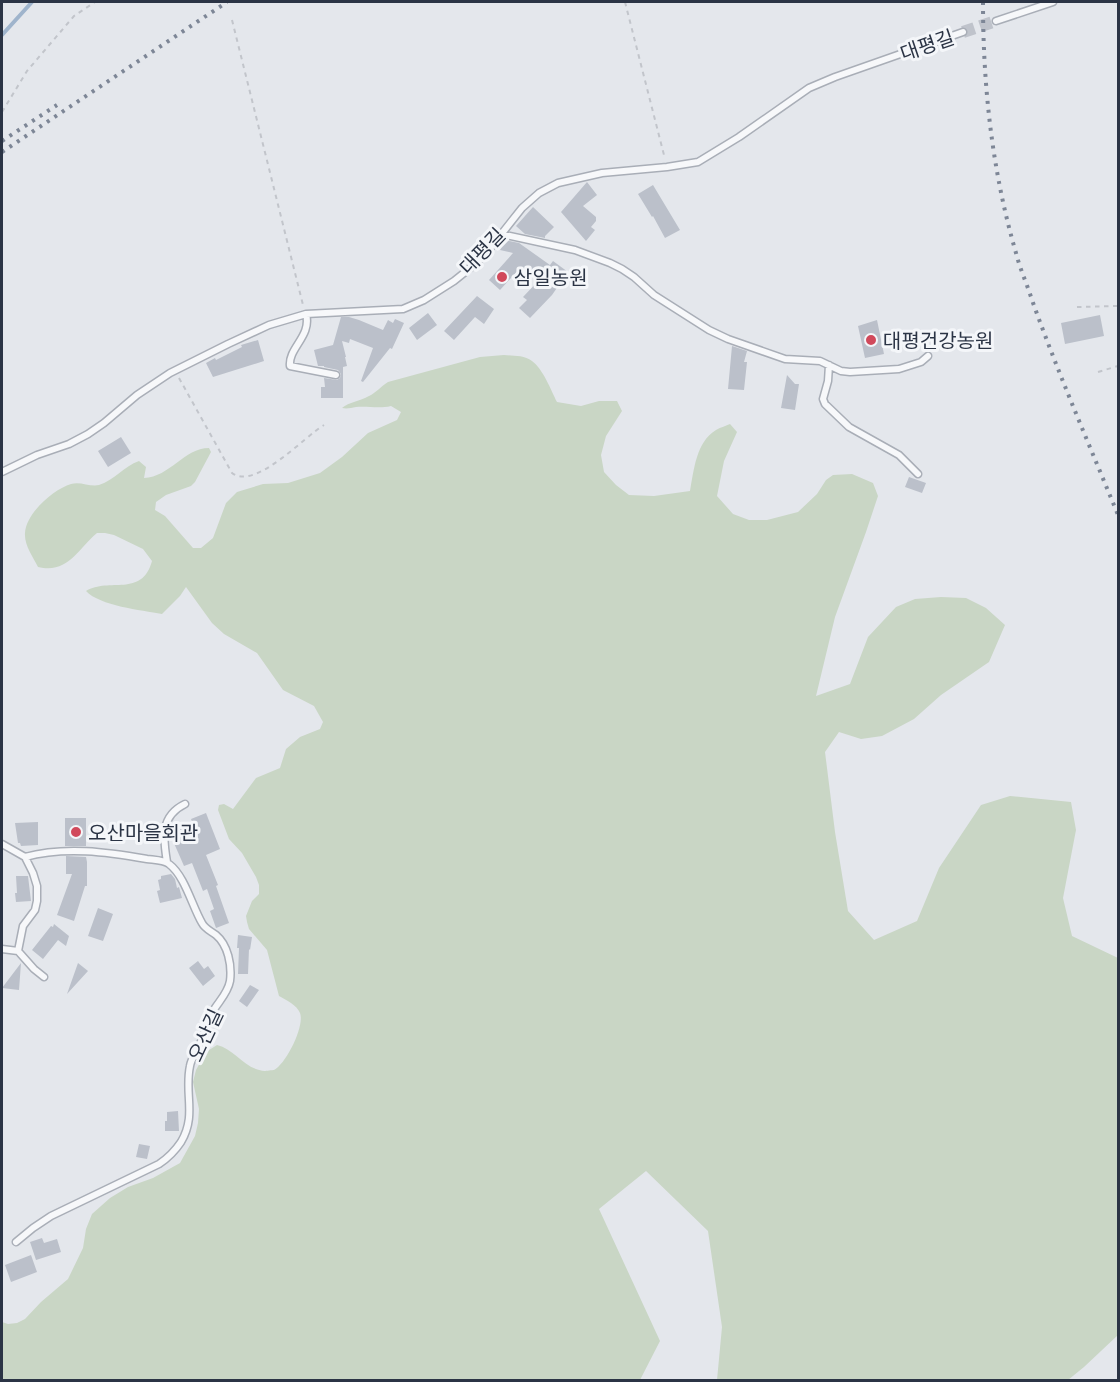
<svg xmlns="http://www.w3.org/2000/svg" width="1120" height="1382" font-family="Quicksand,'Noto Sans KR',sans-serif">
<rect width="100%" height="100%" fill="#e4e7ec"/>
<path fill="#c9d6c5" d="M 504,355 C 513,356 524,355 532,361 C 543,369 551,390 557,402 L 581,406 L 599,401 L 617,401 L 622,411 L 606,436 L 601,455 L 604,472 L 616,485 L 629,495 L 654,496 L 690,491 C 694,470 696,442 716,430 C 721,427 726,426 730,424 L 737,432 L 724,461 L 717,496 L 733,514 L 749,520 L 767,520 L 798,512 L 817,494 L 826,480 L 833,475 L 852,474 L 873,483 L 878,496 L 866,532 L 835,617 L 816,696 L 850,684 L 868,637 L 896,607 L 915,599 L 941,597 L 966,598 L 986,608 L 1005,625 L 989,662 L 941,695 L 914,719 L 882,736 L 861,739 L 839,732 L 825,752 L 835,832 L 848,911 L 874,940 L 917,921 L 939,868 L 981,805 L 1010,796 L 1071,802 L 1076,830 L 1063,898 L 1072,936 L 1118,958 L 1118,1335 L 1084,1367 L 1068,1380 L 717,1380 L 722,1327 L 708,1231 L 646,1171 L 599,1209 L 660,1341 L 640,1380 L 2,1380 L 2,1322 L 8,1324 L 17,1323 L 25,1319 L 41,1302 L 68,1279 L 83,1248 L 86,1229 L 92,1214 L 110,1198 L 128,1187 L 153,1178 L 180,1163 L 195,1136 L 198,1123 L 199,1109 L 193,1082 L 196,1070 L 206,1052 L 217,1045 C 235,1049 245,1070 265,1071 C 265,1071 273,1070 274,1070 C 286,1064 305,1026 300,1013 C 297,1005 286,1000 279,996 L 267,950 L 249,929 L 247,922 L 246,916 L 252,901 L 259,894 L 259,885 L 256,877 L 242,853 L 229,839 L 218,810 L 219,805 L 224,804 L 233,809 L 256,778 L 280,768 L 286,749 L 300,737 L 320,729 L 323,722 L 314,706 L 283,690 L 257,653 L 224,634 L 212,623 L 186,587 L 180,596 L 162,614 C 141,610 100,606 86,591 C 109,577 142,598 152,561 L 143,549 L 114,535 L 105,533 L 97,533 C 77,550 68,574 38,567 C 33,557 24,545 25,533 C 26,513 54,489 71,484 C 80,481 90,487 99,485 C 115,480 124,466 139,461 L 146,467 L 144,478 C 170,477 184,448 209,448 L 211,452 L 195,482 L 191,486 L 166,495 L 156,502 L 155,510 L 165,516 L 193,548 L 201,548 L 213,538 L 226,503 L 237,492 L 263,484 L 288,483 L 320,473 L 342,457 L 368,433 L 397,420 L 401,412 L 391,406 C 379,409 369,406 356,407 C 351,408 347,409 342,408 C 349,402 360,401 369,396 C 376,393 381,386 388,382 L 480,357 Z"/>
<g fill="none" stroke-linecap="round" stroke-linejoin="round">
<path stroke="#9fb4cc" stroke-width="4" d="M 2,35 L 32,2"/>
</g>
<path fill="#bbc0ca" d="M 587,182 L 597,195 L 583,206 L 596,217 L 596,221 L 591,227 L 595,230 L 586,241 L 561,212 Z
M 653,185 L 680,230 L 665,238 L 653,216 L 652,217 L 638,194 Z
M 533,207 L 554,227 L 545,236 L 545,238 L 525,234 L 516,226 Z
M 504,240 L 519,243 L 550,265 L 553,261 L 568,272 L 552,295 L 530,318 L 519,308 L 527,300 L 523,297 L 539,280 L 521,267 L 500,290 L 489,280 L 513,253 L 500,250 Z
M 477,296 L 494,309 L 484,324 L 475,317 L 454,340 L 444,331 Z
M 428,313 L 437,325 L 417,340 L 409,328 Z
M 1100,315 L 1104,336 L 1065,344 L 1061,323 Z
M 341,317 L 349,317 L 359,320 L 383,330 L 388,320 L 393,323 L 395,319 L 404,323 L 392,349 L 390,348 L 363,382 L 361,381 L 373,348 L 350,339 L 349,343 L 342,341 L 346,357 L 345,357 L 347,366 L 343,367 L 343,398 L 321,398 L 321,387 L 325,387 L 324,378 L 337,380 L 340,378 L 341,374 L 338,370 L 324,367 L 324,366 L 318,366 L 314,350 L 333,345 Z
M 877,320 L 884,354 L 865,358 L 858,326 Z
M 258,340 L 264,361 L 213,377 L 206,363 L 215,358 L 216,360 L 242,347 L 241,345 Z
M 732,346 L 747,351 L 744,362 L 747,362 L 744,390 L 728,389 Z
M 787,375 L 795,384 L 799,384 L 795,410 L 781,408 Z
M 121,437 L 131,453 L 108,467 L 98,451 Z
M 909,477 L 926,483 L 922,493 L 905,487 Z
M 206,813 L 220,849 L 206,855 L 218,885 L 216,886 L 229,923 L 216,928 L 210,911 L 214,909 L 207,889 L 203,891 L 192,863 L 184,866 L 170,834 L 170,832 L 193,824 L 191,819 Z
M 65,818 L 86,818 L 86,846 L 65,846 Z
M 38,822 L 38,845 L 21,846 L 20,843 L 18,843 L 15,823 Z
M 66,856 L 86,857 L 87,862 L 87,886 L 85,886 L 74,921 L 57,915 L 72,874 L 66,874 Z
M 171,874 L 175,879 L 177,888 L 179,887 L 182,898 L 160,903 L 157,891 L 160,890 L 158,880 L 161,879 L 161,876 Z
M 16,876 L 28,876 L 31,901 L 16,902 L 15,893 L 17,893 Z
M 98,908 L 113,914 L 103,941 L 88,936 Z
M 54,924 L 69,936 L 66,946 L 58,940 L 43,959 L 32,950 L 51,926 L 53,927 Z
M 238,935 L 252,937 L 250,950 L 249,949 L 248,974 L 238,974 L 239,948 L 237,948 Z
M 198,961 L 204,969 L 208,966 L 215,976 L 203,986 L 189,968 Z
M 21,963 L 19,990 L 2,988 Z
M 78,963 L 88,971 L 67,994 Z
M 250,985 L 259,990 L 247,1007 L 239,1001 Z
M 178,1111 L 179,1131 L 165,1131 L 165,1121 L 167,1121 L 167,1112 Z
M 139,1144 L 150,1146 L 147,1159 L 136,1157 Z
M 42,1238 L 44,1243 L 57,1239 L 61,1252 L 36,1260 L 30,1242 Z
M 31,1255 L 37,1272 L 11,1282 L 5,1265 Z"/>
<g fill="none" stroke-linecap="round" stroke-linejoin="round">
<path stroke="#bfc3cb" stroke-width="12" stroke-dasharray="12 6" stroke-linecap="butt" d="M 963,32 L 996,21"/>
<g stroke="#a9aeb7" stroke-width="9">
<path id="service" d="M 996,21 L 1053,2
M 501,234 L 575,250 L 610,263 L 622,269 L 634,277 L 654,295 L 709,330 L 728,339 L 785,359 L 820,361 L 841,371 L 850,372 L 899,369 L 921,362 L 928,356
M 306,314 C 312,336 288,348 290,366 L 336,375
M 829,365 L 828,381 L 823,399 L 825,404 L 849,427 L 899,455 L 918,474
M 2,472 L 37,455 L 69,444 L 88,434 L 104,423 L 137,395 L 170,373 L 228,344 L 269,325 L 306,314 L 403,309 L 424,300 L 454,281 L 474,265 L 488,251 L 522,208 L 539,193 L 558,183 L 602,173 L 667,167 L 698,162 L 739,137 L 809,88 L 835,77 L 963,32
M 2,844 L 25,857 L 33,873 L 37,886 L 37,901 L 35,910 L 23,926 L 18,951 L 2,949
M 167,862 C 163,838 160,816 185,804
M 18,951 L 34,969 L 44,977
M 16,1242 L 33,1228 L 51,1216 L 159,1164 C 168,1158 175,1151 181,1142 C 197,1115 184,1094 190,1066 C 191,1059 196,1053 199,1046 C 205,1034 208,1020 215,1008 C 221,999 228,992 230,981 C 232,965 228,945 216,935 C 211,931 205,929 202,923 C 192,906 185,876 169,864 C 164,860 154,860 147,859 C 107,852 65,846 25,857"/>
</g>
<path stroke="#c2c5cb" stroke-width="2" stroke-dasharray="4.5 4.5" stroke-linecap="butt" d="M 625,2 L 665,159
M 232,20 L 303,305
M 2,112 L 27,71 L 74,16 L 95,2
M 1077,307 L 1118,306
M 1098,372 L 1118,366
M 179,378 L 232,473 C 255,491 305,436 324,425"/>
<use href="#service" stroke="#f7f8fa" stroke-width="6"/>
<path stroke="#7d8696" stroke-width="4" stroke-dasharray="3 6" stroke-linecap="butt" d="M 983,2 C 983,86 992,171 1016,253 C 1020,269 1027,284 1032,300 C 1058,373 1089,444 1118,515
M 2,141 L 57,105
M 2,152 L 227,2"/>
</g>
<g fill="#d1495b" stroke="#f4f6f9" stroke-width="2">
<circle cx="502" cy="277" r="6"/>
<circle cx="871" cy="340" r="6"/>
<circle cx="76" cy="832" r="6"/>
</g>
<g text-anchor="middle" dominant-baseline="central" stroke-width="6" stroke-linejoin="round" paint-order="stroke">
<g font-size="20" fill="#2b3445" stroke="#f4f6f9">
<text transform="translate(927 45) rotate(-19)">대평길</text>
<text transform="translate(482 251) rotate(-46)">대평길</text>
<text transform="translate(205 1035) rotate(-65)">오산길</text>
</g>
<g font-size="20" fill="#2b3445" stroke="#f4f6f9" text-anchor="start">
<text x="514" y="277">삼일농원</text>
<text x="883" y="340">대평건강농원</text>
<text x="88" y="832">오산마을회관</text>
</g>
</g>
<rect width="1120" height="1382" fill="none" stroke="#2b3445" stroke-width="6"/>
</svg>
